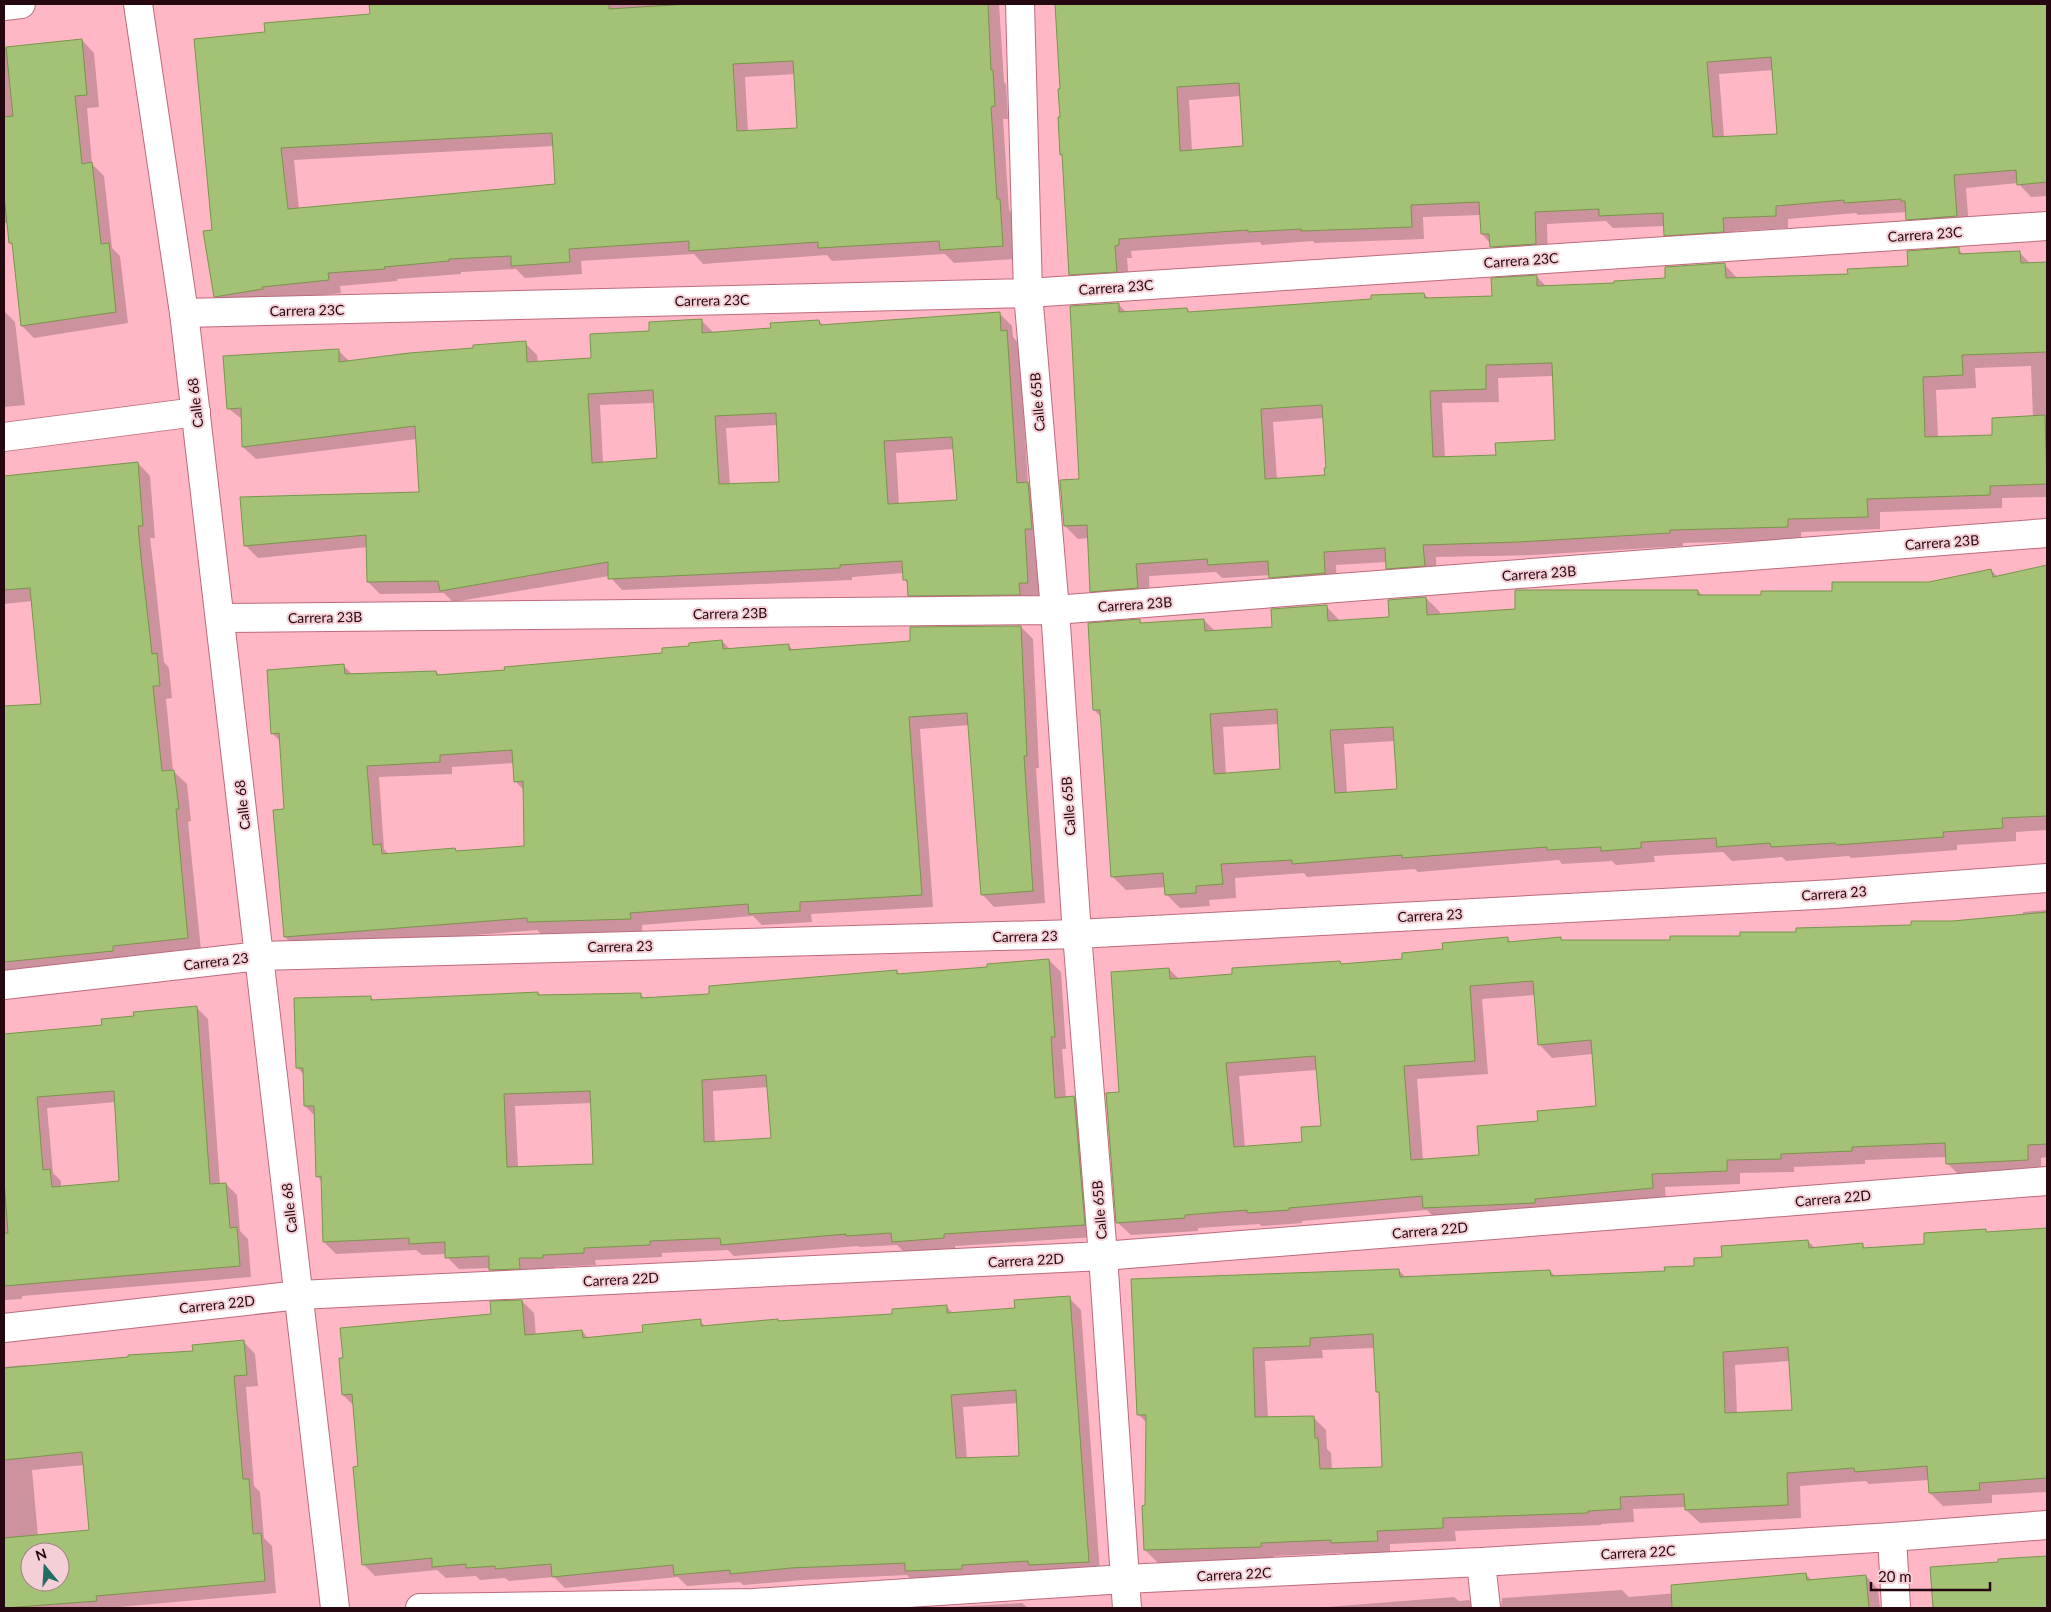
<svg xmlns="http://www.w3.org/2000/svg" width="2051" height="1612" font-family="Lato,sans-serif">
<rect width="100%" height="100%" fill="#ffb7c5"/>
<path fill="#0003" fill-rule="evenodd" d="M 370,4 L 999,4 L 1004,82 L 1006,84 L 1008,119 L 1003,119 L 1009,210 L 1012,213 L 1015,259 L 954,263 L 945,254 L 832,261 L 827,255 L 703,264 L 694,254 L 581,261 L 582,274 L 525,278 L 516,269 L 461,272 L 461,274 L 397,279 L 397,281 L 340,286 L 341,293 L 275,300 L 228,309 L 215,296 L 213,231 L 267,33 L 371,15 ZM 795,74 L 799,129 L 748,132 L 745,77 ZM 554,146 L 557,186 L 299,210 L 294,160 Z
M 1056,4 L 2047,4 L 2047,53 L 1914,77 L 1917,101 L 2047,92 L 2047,196 L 2031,197 L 2018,183 L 1966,188 L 1969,229 L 1920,232 L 1907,219 L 1907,212 L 1858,215 L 1856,213 L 1788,219 L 1788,228 L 1735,231 L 1736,244 L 1678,248 L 1665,235 L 1665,226 L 1613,228 L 1606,221 L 1547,224 L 1548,256 L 1504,259 L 1482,234 L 1481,215 L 1423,217 L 1424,239 L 1315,243 L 1313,241 L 1262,245 L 1260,242 L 1131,251 L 1132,258 L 1127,258 L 1129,284 L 1083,287 L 1070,274 L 1063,156 L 1061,154 L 1062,90 ZM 1774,70 L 1778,135 L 1724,137 L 1719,74 ZM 1241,96 L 1244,148 L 1192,151 L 1189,100 Z
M 82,40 L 94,53 L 99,107 L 87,108 L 92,164 L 104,176 L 112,248 L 120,256 L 128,323 L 34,338 L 22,326 L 14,246 L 10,243 L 8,223 L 4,223 L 4,48 Z
M 1958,249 L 1964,255 L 2020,253 L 2031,264 L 2047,263 L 2047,497 L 2002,498 L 2002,508 L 1880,512 L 1880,529 L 1801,532 L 1801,540 L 1683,543 L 1683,546 L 1533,555 L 1436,557 L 1437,578 L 1401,581 L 1388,568 L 1387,562 L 1336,565 L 1337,586 L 1284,590 L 1271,577 L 1270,575 L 1222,578 L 1216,572 L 1149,576 L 1150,601 L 1104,604 L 1091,591 L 1088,538 L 1078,539 L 1065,526 L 1080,480 L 1118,304 L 1127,313 L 1187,309 L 1191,313 L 1372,301 L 1424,294 L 1429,299 L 1493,297 L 1536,276 L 1547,287 L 1616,284 L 1667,280 L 1724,264 L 1738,279 L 1849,275 L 1909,267 ZM 2031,366 L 2033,417 L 1994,436 L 1938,438 L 1936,390 L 1976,388 L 1975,368 ZM 1553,376 L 1556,442 L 1497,456 L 1445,458 L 1442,403 L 1499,402 L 1498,378 ZM 1324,418 L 1327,469 L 1326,477 L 1277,480 L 1273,422 Z
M 4,311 L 15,322 L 25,405 L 4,407 Z
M 1000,314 L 1012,326 L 1013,337 L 1019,344 L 1028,483 L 1040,496 L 1037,541 L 1040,595 L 1031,595 L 1031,606 L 922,608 L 909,595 L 909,584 L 905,580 L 904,573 L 852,577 L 852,580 L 622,590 L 609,576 L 453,602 L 444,593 L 380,594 L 368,582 L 368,547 L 258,558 L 246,546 L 421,494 L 417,439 L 256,459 L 243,447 L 243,420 L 228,408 L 338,350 L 350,362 L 525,343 L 537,355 L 538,363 L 592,359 L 650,332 L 701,320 L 714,333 L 772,329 L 819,321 L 824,326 ZM 655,403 L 659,459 L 603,463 L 600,405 ZM 777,425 L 780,483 L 730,485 L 726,428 ZM 954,449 L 958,501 L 899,505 L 896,453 Z
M 138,463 L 150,476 L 155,538 L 150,538 L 154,570 L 164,662 L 169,668 L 172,698 L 166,699 L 173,771 L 187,784 L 191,821 L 188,822 L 201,950 L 4,976 L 4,816 L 46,811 L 43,706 L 32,601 L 4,604 L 4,477 Z
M 2047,567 L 2047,830 L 2016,832 L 2016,841 L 1957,845 L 1957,850 L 1851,858 L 1849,856 L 1786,861 L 1782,857 L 1732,861 L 1723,852 L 1654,856 L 1655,862 L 1616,865 L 1612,861 L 1562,864 L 1559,860 L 1418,872 L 1415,869 L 1307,877 L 1304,873 L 1235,878 L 1236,898 L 1209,900 L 1210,906 L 1180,908 L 1166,894 L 1166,887 L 1126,890 L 1112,876 L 1102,718 L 1094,710 L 1139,620 L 1143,624 L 1204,620 L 1215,631 L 1273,628 L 1326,606 L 1340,621 L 1391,618 L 1426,598 L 1440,612 L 1440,615 L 1516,610 L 1698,591 L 1703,596 L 1763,596 L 1833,592 L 1929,584 L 1991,570 L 1998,577 ZM 1279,724 L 1282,770 L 1226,774 L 1223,727 ZM 1395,741 L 1399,790 L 1347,793 L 1344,744 Z
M 1021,627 L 1033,639 L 1039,768 L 1036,768 L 1045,903 L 994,907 L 982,894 L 969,725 L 920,729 L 933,907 L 811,914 L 812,922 L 762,925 L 753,916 L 642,925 L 642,931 L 541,934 L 537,930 L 297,949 L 285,937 L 286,810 L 281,742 L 272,733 L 344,666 L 353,675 L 436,672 L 441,676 L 664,654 L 722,641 L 731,650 L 788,645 L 794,651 L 912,642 ZM 514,763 L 516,782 L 524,790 L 525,847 L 390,855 L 384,849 L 379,777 L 452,774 L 452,767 Z
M 2047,910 L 2047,1157 L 2041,1158 L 2041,1174 L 1961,1177 L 1947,1163 L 1947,1157 L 1865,1160 L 1865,1164 L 1794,1167 L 1794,1172 L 1740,1173 L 1740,1184 L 1665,1187 L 1666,1201 L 1438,1221 L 1427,1210 L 1302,1221 L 1302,1223 L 1262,1226 L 1259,1224 L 1198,1228 L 1198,1231 L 1131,1235 L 1117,1222 L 1120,1094 L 1169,969 L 1179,979 L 1233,975 L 1340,963 L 1343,966 L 1404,960 L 1508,939 L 1512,943 L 1560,939 L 1563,941 L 1671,942 L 1912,926 L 2023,915 L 2023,912 ZM 1535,995 L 1539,1044 L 1552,1058 L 1593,1054 L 1597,1107 L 1539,1123 L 1481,1156 L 1423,1160 L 1417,1079 L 1488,1074 L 1482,999 ZM 1317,1070 L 1322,1127 L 1303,1143 L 1245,1148 L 1239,1076 Z
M 1049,960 L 1061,972 L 1066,1049 L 1062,1049 L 1066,1098 L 1074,1097 L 1086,1109 L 1096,1237 L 955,1246 L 956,1250 L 905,1253 L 897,1245 L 860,1247 L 858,1246 L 734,1256 L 728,1250 L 662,1253 L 662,1257 L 595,1260 L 596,1265 L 555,1267 L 555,1269 L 502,1282 L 490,1268 L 459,1269 L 447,1257 L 447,1254 L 422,1255 L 416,1250 L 336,1254 L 324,1242 L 322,1181 L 317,1176 L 315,1116 L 305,1106 L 304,1075 L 297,1067 L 371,997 L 374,1001 L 538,993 L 541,996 L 640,994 L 645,999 L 710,996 L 897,972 L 900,975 L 989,968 ZM 768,1087 L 772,1139 L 715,1143 L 713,1091 ZM 592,1103 L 594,1165 L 518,1167 L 515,1106 Z
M 197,1008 L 208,1019 L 220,1185 L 226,1184 L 237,1195 L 240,1231 L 248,1239 L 251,1277 L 22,1296 L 22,1299 L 4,1300 L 4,1035 L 103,1026 L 135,1017 ZM 116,1102 L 120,1182 L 61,1188 L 61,1181 L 53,1173 L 47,1108 Z
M 2047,1229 L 2047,1492 L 1992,1495 L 1992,1503 L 1943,1506 L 1930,1493 L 1929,1480 L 1869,1484 L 1866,1481 L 1800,1486 L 1801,1518 L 1700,1523 L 1686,1510 L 1686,1507 L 1633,1509 L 1634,1522 L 1601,1524 L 1601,1525 L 1455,1531 L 1456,1541 L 1390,1544 L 1390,1554 L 1346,1556 L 1343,1553 L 1274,1556 L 1274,1559 L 1158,1563 L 1145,1550 L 1147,1423 L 1139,1415 L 1133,1280 L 1399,1270 L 1406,1278 L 1550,1271 L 1556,1277 L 1666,1272 L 1695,1267 L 1723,1258 L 1808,1241 L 1815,1248 L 1862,1245 L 1866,1249 L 1926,1245 L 1985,1230 L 1988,1233 ZM 1375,1348 L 1377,1391 L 1381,1395 L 1383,1468 L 1332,1470 L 1331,1453 L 1327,1449 L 1326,1430 L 1313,1417 L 1268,1418 L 1265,1361 L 1323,1358 L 1322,1350 ZM 1790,1361 L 1793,1412 L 1737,1414 L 1735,1365 Z
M 1069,1298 L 1081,1310 L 1100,1573 L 919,1589 L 907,1575 L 803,1580 L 743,1585 L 740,1582 L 687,1586 L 678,1577 L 565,1588 L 554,1577 L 509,1581 L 505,1578 L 480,1580 L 476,1576 L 446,1578 L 437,1570 L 375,1576 L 363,1564 L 359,1468 L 354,1406 L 343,1395 L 492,1315 L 522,1301 L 534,1313 L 536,1336 L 582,1331 L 589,1339 L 644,1333 L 700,1321 L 706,1327 L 778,1320 L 780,1322 L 894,1315 L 946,1306 L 954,1314 L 1016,1309 ZM 1018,1403 L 1021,1457 L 967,1459 L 963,1407 Z
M 244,1342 L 255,1354 L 258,1386 L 246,1387 L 254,1486 L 260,1492 L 264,1538 L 272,1546 L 276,1593 L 108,1608 L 4,1608 L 4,1367 L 26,1365 L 27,1367 L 194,1352 ZM 84,1465 L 90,1531 L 38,1536 L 32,1470 ZM 30,1552 L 60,1552 L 60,1582 L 30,1582 Z
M 2047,1557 L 2047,1608 L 1934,1608 L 1932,1568 L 2000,1563 L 1999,1560 Z
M 1806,1574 L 1812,1581 L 1866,1576 L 1878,1589 L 1880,1608 L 1501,1608 L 1502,1598 L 1622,1590 L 1629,1597 L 1701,1591 Z
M 1454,1597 L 1459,1601 L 1469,1600 L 1477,1608 L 1314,1608 Z
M 1022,1603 L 1028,1608 L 934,1608 Z"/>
<path fill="#a4c276" stroke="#79954b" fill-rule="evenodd" d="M 369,4 L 609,4 L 609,9 L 688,4 L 988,4 L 991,70 L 993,70 L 995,106 L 991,107 L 997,199 L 1000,199 L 1003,246 L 940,250 L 939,241 L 818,248 L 818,242 L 689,251 L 689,241 L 569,249 L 570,262 L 511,266 L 511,256 L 449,259 L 449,261 L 384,267 L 385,269 L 328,273 L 329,280 L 262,287 L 263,289 L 214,297 L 203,231 L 212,230 L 194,39 L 265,32 L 264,23 L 370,14 ZM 793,61 L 797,128 L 737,131 L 733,64 ZM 552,133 L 555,184 L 288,209 L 281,148 Z
M 1055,4 L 2047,4 L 2047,182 L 2017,185 L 2016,170 L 1954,175 L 1957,216 L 1906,220 L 1905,201 L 1901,201 L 1901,199 L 1844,203 L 1844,200 L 1776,206 L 1776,216 L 1723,218 L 1724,232 L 1664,236 L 1663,213 L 1599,216 L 1599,209 L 1535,212 L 1536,244 L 1490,247 L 1489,234 L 1481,234 L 1479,202 L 1411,205 L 1412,227 L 1301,231 L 1301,229 L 1248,232 L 1248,230 L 1119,239 L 1119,245 L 1115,246 L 1117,272 L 1069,275 L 1062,154 L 1060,155 L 1058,117 L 1060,117 L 1058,89 L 1060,89 ZM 1771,57 L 1777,134 L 1713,137 L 1707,62 ZM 1239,83 L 1243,146 L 1180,151 L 1177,87 Z
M 82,39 L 87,95 L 75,96 L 82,164 L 92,162 L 101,244 L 109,243 L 116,312 L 21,326 L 12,243 L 9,243 L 4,195 L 4,117 L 13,116 L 6,47 Z
M 1959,247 L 1959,254 L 2020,251 L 2021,263 L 2047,262 L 2047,352 L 1962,355 L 1963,375 L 1923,377 L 1925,437 L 1992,435 L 1992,418 L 2045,415 L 2047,484 L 1990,486 L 1990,495 L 1867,499 L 1868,517 L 1788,519 L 1788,527 L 1670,530 L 1670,533 L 1519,542 L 1423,545 L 1425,566 L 1386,569 L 1385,548 L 1324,552 L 1325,573 L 1269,578 L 1268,561 L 1208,565 L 1207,559 L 1136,564 L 1138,588 L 1090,592 L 1087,525 L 1064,526 L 1060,480 L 1079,479 L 1070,306 L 1119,303 L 1119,312 L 1187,308 L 1188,312 L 1371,299 L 1371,295 L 1424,293 L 1425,298 L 1492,296 L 1491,278 L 1537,275 L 1537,286 L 1614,283 L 1614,281 L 1665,278 L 1665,267 L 1725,263 L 1726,278 L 1848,274 L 1847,269 L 1908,266 L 1907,251 ZM 1552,363 L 1555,440 L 1495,443 L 1496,455 L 1433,457 L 1430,391 L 1486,389 L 1486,365 ZM 1322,405 L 1326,468 L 1324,468 L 1325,475 L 1265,479 L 1261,409 Z
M 1000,312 L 1001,331 L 1007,330 L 1017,483 L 1028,482 L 1032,529 L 1025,529 L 1028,583 L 1019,583 L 1020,595 L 908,596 L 907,580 L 903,580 L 902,561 L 840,565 L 840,568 L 608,579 L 608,562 L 440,591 L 438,581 L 367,582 L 366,535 L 244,546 L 240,497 L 419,492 L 415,426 L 242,447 L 241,408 L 227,409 L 223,356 L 339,349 L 339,362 L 409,353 L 473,348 L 473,345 L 526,341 L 527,362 L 591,358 L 590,334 L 649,331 L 649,322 L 702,319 L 702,333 L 771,328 L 770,323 L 819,320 L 820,325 ZM 653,390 L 657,458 L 592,463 L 588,394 ZM 776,413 L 779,482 L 719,484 L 715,416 ZM 952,437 L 957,500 L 888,504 L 884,441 Z
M 138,462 L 143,526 L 138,526 L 141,557 L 152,654 L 157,653 L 160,686 L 153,686 L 162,771 L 174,770 L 179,809 L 176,809 L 188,938 L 113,946 L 113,951 L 4,962 L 4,706 L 41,704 L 30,588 L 4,590 L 4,476 Z
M 2047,565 L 2047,816 L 2002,818 L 2003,828 L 1943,832 L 1944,837 L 1836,845 L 1835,843 L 1771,847 L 1770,843 L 1717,847 L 1716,838 L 1641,842 L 1641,848 L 1601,851 L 1601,847 L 1547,850 L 1547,847 L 1402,858 L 1402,855 L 1292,864 L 1292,860 L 1221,864 L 1223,884 L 1196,886 L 1196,893 L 1165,895 L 1163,873 L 1111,877 L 1100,710 L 1093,710 L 1088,623 L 1140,619 L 1140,623 L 1204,619 L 1205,631 L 1272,627 L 1271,609 L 1327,605 L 1328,621 L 1389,617 L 1388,600 L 1426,597 L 1427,615 L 1515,609 L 1515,590 L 1698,590 L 1698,595 L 1761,595 L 1761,591 L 1832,591 L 1832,582 L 1929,582 L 1991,569 L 1993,577 ZM 1277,709 L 1280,769 L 1214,774 L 1210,714 ZM 1393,727 L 1397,789 L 1335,793 L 1330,730 Z
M 1021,626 L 1027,756 L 1024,756 L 1033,891 L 981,895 L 967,713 L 909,717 L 922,895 L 800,902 L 800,911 L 749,914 L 748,904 L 630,913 L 631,919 L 527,922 L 527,918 L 284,937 L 273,810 L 284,809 L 279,733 L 271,734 L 267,670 L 344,664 L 345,674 L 436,671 L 437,675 L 505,670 L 504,667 L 662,653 L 662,648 L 689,646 L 689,643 L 722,640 L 723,649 L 789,644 L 789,650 L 910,641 L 910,627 ZM 512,750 L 514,782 L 523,781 L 524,846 L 456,851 L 455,848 L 382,854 L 381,844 L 373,845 L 367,766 L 440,762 L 440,755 Z
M 2047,912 L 2047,1144 L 2028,1145 L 2028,1160 L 1946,1164 L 1945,1143 L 1852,1147 L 1852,1151 L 1781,1154 L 1781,1159 L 1727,1160 L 1727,1171 L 1652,1174 L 1653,1188 L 1535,1199 L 1535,1203 L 1423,1208 L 1422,1196 L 1289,1208 L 1289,1210 L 1247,1213 L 1247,1210 L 1185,1215 L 1185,1218 L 1116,1223 L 1106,1093 L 1119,1092 L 1111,972 L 1169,968 L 1170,979 L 1232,974 L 1232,968 L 1340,961 L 1341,964 L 1402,959 L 1402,953 L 1443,949 L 1442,943 L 1508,937 L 1508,942 L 1561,937 L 1561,940 L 1670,940 L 1670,936 L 1740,936 L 1740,932 L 1796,932 L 1796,928 L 1911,925 L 1911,921 L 1953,921 ZM 1533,981 L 1538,1045 L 1591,1040 L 1596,1106 L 1537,1111 L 1538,1121 L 1477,1126 L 1479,1155 L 1411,1160 L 1404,1066 L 1475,1061 L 1470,986 ZM 1315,1056 L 1321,1126 L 1301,1127 L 1302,1142 L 1234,1147 L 1226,1063 Z
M 1049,959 L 1055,1037 L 1051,1037 L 1055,1098 L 1074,1096 L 1085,1225 L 944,1234 L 944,1238 L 892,1242 L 891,1233 L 846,1236 L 846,1234 L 721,1245 L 720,1238 L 650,1241 L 650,1245 L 584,1248 L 584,1253 L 543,1255 L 543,1258 L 519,1258 L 520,1269 L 489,1270 L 489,1256 L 445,1258 L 445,1242 L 409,1244 L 409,1238 L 323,1242 L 321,1176 L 316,1177 L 314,1106 L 304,1106 L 303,1068 L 296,1068 L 294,998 L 371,996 L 371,1000 L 538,992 L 538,995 L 641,993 L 641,998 L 709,994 L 709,986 L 897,970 L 897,974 L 987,967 L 987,964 ZM 766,1075 L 771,1138 L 704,1142 L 702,1080 ZM 590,1091 L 593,1164 L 507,1167 L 504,1094 Z
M 197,1006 L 210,1184 L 226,1183 L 230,1228 L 237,1227 L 240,1266 L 4,1286 L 4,1233 L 8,1233 L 4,1181 L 4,1034 L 102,1025 L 101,1019 L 134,1016 L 133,1012 ZM 114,1091 L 119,1181 L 52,1187 L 50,1169 L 43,1170 L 37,1097 Z
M 2047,1228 L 2047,1478 L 1979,1483 L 1980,1490 L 1929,1493 L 1927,1466 L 1855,1472 L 1854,1468 L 1787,1473 L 1788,1505 L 1685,1510 L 1684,1494 L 1620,1497 L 1621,1509 L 1588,1511 L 1588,1513 L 1443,1518 L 1443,1528 L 1377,1531 L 1378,1541 L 1331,1543 L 1331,1540 L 1261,1543 L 1261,1547 L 1144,1550 L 1142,1506 L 1145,1505 L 1146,1415 L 1137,1415 L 1131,1279 L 1399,1269 L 1400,1277 L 1550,1270 L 1551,1276 L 1665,1271 L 1664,1267 L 1694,1266 L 1694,1258 L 1722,1257 L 1721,1246 L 1808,1240 L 1809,1248 L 1863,1243 L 1863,1248 L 1924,1244 L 1924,1233 L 1986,1229 L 1986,1232 ZM 1373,1334 L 1376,1392 L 1379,1392 L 1382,1467 L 1320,1469 L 1318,1438 L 1315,1438 L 1314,1416 L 1255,1417 L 1253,1348 L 1310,1346 L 1310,1338 ZM 1788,1347 L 1792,1410 L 1725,1413 L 1723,1352 Z
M 1070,1296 L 1089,1562 L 1029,1565 L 1028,1561 L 962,1565 L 962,1569 L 905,1571 L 905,1563 L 791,1568 L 730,1574 L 730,1570 L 674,1575 L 673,1565 L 552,1577 L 551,1564 L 495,1569 L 495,1566 L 466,1568 L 466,1564 L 432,1567 L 432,1558 L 362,1565 L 353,1467 L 358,1466 L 352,1394 L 342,1395 L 339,1358 L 343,1358 L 340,1328 L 491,1314 L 490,1301 L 522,1300 L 525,1335 L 582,1330 L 583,1338 L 643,1332 L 642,1325 L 701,1319 L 701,1326 L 778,1319 L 778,1321 L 892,1314 L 892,1309 L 947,1305 L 947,1313 L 1015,1308 L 1014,1300 ZM 1016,1390 L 1019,1456 L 956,1458 L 951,1395 Z
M 244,1340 L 247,1375 L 234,1376 L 243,1479 L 249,1479 L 253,1534 L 261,1533 L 265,1581 L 96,1596 L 97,1601 L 4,1608 L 4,1538 L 89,1530 L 82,1452 L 4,1460 L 4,1368 L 128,1357 L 128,1355 L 193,1351 L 192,1345 ZM 30,1552 L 60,1552 L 60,1582 L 30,1582 Z
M 2047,1556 L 2047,1608 L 1933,1608 L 1930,1567 L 1998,1562 L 1998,1559 Z
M 1806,1573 L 1807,1580 L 1866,1575 L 1869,1608 L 1672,1608 L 1671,1585 Z"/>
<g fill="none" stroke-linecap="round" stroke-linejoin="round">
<g stroke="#bd6a7d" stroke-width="30">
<path id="street" d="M 1020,4 L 1028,293 L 1055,610 L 1077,934 L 1103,1256 L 1127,1608
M 184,313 L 1028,293 L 2047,226
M 4,437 L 196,412
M 220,618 L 1055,610 L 2047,533
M 4,1328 L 299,1295 L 1103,1256 L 2047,1181
M 1892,1537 L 1896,1608
M 1481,1562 L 1486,1608
M 420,1608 L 753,1603 L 1125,1579 L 1481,1562 L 1892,1537 L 2047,1525"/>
</g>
<g stroke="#bd6a7d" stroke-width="30">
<path id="secondary" d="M 138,4 L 184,313 L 335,1608
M 4,6 L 21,4
M 4,985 L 260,956 L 1077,934 L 1834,894 L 2047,878"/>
</g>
<use href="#street" stroke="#fff" stroke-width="28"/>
<use href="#secondary" stroke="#fff" stroke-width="28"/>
</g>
<g text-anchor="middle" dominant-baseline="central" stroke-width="4" stroke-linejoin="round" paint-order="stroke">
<g font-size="14" fill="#25070f" stroke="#f5cfd6">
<text transform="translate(1925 234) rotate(-4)">Carrera 23C</text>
<text transform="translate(1521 260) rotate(-4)">Carrera 23C</text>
<text transform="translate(1116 287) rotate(-4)">Carrera 23C</text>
<text transform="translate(712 300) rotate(-1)">Carrera 23C</text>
<text transform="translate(307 310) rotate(-1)">Carrera 23C</text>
<text transform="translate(1037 402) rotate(-95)">Calle 65B</text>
<text transform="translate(195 403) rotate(-97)">Calle 68</text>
<text transform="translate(1942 542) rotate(-4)">Carrera 23B</text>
<text transform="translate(1539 573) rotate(-4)">Carrera 23B</text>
<text transform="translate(1135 604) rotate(-4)">Carrera 23B</text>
<text transform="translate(730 613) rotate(-1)">Carrera 23B</text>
<text transform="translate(325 617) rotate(-1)">Carrera 23B</text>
<text transform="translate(242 805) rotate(-97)">Calle 68</text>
<text transform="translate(1068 806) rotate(-94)">Calle 65B</text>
<text transform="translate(1834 893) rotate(-4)">Carrera 23</text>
<text transform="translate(1430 915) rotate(-3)">Carrera 23</text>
<text transform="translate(1025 936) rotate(-1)">Carrera 23</text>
<text transform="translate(620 946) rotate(-1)">Carrera 23</text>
<text transform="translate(216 961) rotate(-7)">Carrera 23</text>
<text transform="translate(1833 1198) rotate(-5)">Carrera 22D</text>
<text transform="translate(289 1208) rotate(-97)">Calle 68</text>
<text transform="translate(1099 1210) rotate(-95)">Calle 65B</text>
<text transform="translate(1430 1230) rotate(-5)">Carrera 22D</text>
<text transform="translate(1026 1260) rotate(-3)">Carrera 22D</text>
<text transform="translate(621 1279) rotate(-3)">Carrera 22D</text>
<text transform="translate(217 1304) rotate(-6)">Carrera 22D</text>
<text transform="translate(1638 1552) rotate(-3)">Carrera 22C</text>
<text transform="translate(1234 1574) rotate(-3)">Carrera 22C</text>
</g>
</g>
<rect width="2051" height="1612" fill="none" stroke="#25070f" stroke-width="10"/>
<g transform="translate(45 1567) rotate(342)"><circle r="24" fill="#f5cfd6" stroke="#a27f86"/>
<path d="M0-4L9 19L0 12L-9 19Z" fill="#246d66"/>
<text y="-8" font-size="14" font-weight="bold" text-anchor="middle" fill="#25070f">N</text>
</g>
<path d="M1871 1582v8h119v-8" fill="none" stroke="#25070f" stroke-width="2.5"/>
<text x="1878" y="1582" font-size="15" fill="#25070f" stroke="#f5cfd6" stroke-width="4" paint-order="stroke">20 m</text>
</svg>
